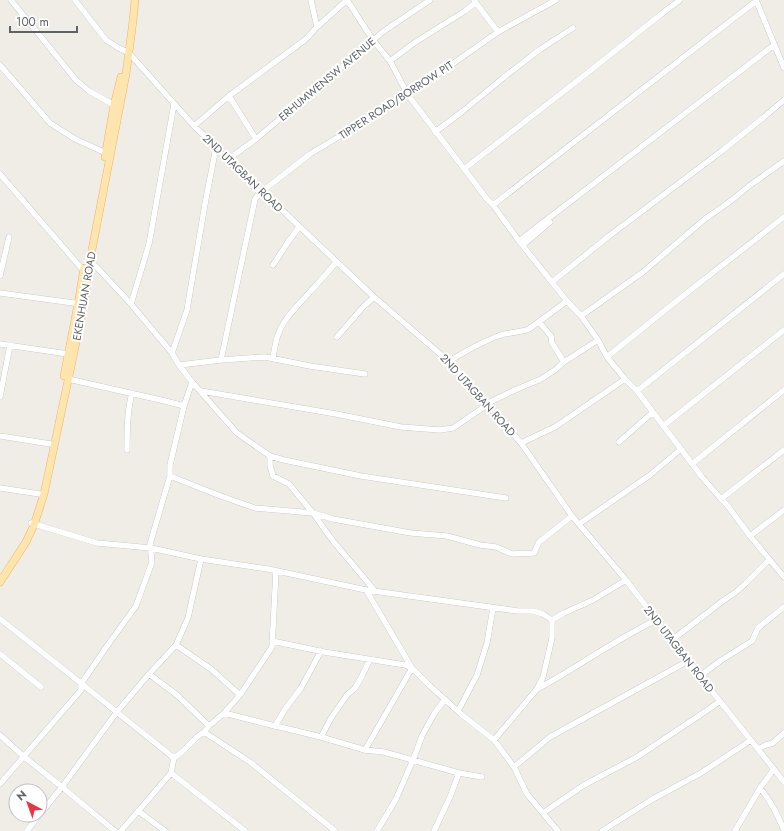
<svg xmlns="http://www.w3.org/2000/svg" width="784" height="831" font-family="Jost,sans-serif">
<rect width="100%" height="100%" fill="#f0ede7"/>
<g fill="none" stroke-linecap="round" stroke-linejoin="round">
<g stroke="#b2b5b9" stroke-width="6">
<path id="minor" d="M 11,0 L 76,80 L 89,91 L 114,105
M 75,0 L 106,40 L 117,47 L 129,53 L 194,126 L 216,147 L 227,160 L 260,193 L 282,210 L 374,297 L 446,359 L 477,391 L 487,405 L 521,443 L 572,516 L 626,580 L 688,661 L 784,782
M 311,0 L 317,27
M 347,0 L 373,40 L 390,61 L 408,95 L 487,199 L 493,205 L 519,241 L 567,301 L 581,316 L 598,340 L 607,357 L 625,379 L 637,391 L 702,477 L 721,499 L 727,505 L 750,536 L 784,577
M 474,0 L 498,32
M 756,0 L 784,68
M 390,61 L 414,43 L 465,11 L 475,3
M 0,65 L 50,123 L 75,139 L 106,153
M 229,96 L 256,139
M 194,126 L 229,96 L 306,39 L 317,27 L 347,0
M 435,132 L 463,111 L 503,78 L 539,50 L 573,28
M 227,160 L 256,139 L 384,31 L 430,0
M 464,169 L 586,74 L 660,15 L 680,0
M 0,174 L 83,270
M 493,205 L 756,1
M 519,241 L 774,45
M 523,245 L 550,222
M 90,260 L 131,304 L 172,353 L 179,365 L 192,382 L 237,433 L 270,456 L 270,465 L 273,476 L 289,484 L 313,513 L 333,541 L 375,591
M 273,265 L 288,242 L 299,227
M 0,276 L 9,237
M 552,282 L 609,236 L 723,150 L 764,117 L 784,100
M 0,293 L 81,304
M 131,304 L 149,244 L 174,104
M 581,316 L 643,272 L 705,219 L 732,200 L 749,186 L 784,161
M 337,337 L 363,307 L 374,297
M 0,344 L 68,354
M 172,353 L 187,310 L 205,204 L 216,147
M 607,357 L 674,303 L 784,217
M 273,359 C 274,351 275,343 278,335 C 283,319 297,307 307,295 C 317,284 327,274 336,262
M 221,360 L 255,199 L 260,193 L 310,154 L 408,95 L 498,32 L 556,0
M 449,361 C 465,352 481,342 498,336 C 508,332 519,333 529,329 L 567,301
M 564,362 L 598,340
M 179,365 L 221,360 L 265,357 L 310,366 L 365,374
M 68,379 L 165,401 L 184,406
M 201,391 L 336,414 L 401,427 L 440,430 L 453,428 L 487,405
M 637,391 L 784,274
M 0,397 L 10,345
M 486,404 L 515,390 L 541,379 L 555,370 L 564,362 L 552,343 L 551,336 L 539,322
M 663,426 L 784,330
M 0,436 L 51,444
M 619,442 L 653,412
M 521,443 L 555,427 L 625,379
M 127,450 C 127,431 127,412 132,393
M 270,456 L 284,460 L 361,476 L 506,498
M 692,464 L 784,390
M 170,476 L 218,495 L 255,508 L 313,513 L 333,519 L 411,533 L 447,536 L 480,545 L 496,547 L 512,554 L 534,553 L 539,542 L 572,516
M 0,488 L 40,494
M 721,499 L 784,450
M 31,523 L 97,543 L 151,548 L 201,559 L 268,569 L 366,590 L 518,611 L 533,611 L 543,614 L 552,620 L 564,613 L 593,600 L 626,580
M 579,524 L 650,475 L 681,449
M 750,536 L 784,510
M 366,590 L 412,668 L 430,686 L 461,714 L 494,740 L 514,767 L 527,794 L 558,831
M 0,619 C 59,665 116,712 174,758
M 672,640 L 724,600 L 736,592 L 746,583 L 769,560
M 272,641 L 324,652 L 405,665 L 412,668 L 365,750
M 176,645 L 211,669 L 240,695
M 0,654 L 41,687
M 149,674 L 177,695 L 209,726
M 700,676 L 720,661 L 752,641 L 758,628 L 784,607
M 537,689 C 551,682 562,675 575,667 C 602,650 628,634 656,620
M 458,711 L 477,675 L 487,643 L 493,608
M 224,713 L 275,726 L 280,727 L 321,737 L 365,750 L 384,752 L 459,773 L 482,777
M 275,726 L 285,709 L 301,688 L 321,651
M 204,732 L 250,762 L 335,831
M 0,735 L 23,756 L 62,787 L 115,831
M 321,737 L 331,718 L 347,695 L 355,688 L 361,678 L 370,659
M 494,740 L 537,689 L 543,677 L 552,638 L 552,620
M 758,749 L 766,745 L 773,743 L 784,733
M 514,767 L 550,737 L 688,661
M 171,773 L 245,831
M 0,784 L 81,690 L 81,684 L 107,646 L 136,606 L 152,562 L 150,544 L 170,476 L 170,465 L 184,406 L 192,382
M 760,788 C 771,801 777,814 784,830
M 138,811 L 165,831
M 543,813 L 584,785 L 637,757 L 709,709 L 720,701
M 40,814 L 62,787 L 116,713 L 149,674 L 176,645 L 188,618 L 201,559
M 27,831 L 39,815
M 121,831 L 171,773 L 174,758 L 183,751 L 197,737 L 204,732 L 209,726 L 224,713 L 240,695 L 272,647 L 276,571
M 377,831 L 396,799 L 413,760 L 422,736 L 434,714 L 445,699
M 434,831 L 450,797 L 459,773
M 602,831 L 651,800 L 701,773 L 751,740
M 735,831 L 760,788 L 774,769"/>
</g>
<g stroke="#f0b260" stroke-width="8">
<path id="major" d="M 105,157 L 114,105 L 121,77
M 64,376 L 78,304 L 84,268
M 0,582 L 26,542 L 34,525 L 44,494 L 84,305 L 90,260 L 126,74 L 133,21 L 135,0"/>
</g>
<use href="#minor" stroke="#fff" stroke-width="5.5"/>
<use href="#major" stroke="#fee5ae" stroke-width="7"/>
</g>
<g text-anchor="middle" dominant-baseline="central" stroke-width="4" stroke-linejoin="round" paint-order="stroke">
<g font-size="11" fill="#5e6367" stroke="#fff">
<text transform="translate(327 79) rotate(-40)">ERHUMWENSW AVENUE</text>
<text transform="translate(396 100) rotate(-33)">TIPPER ROAD/BORROW PIT</text>
<text transform="translate(243 173) rotate(44)">2ND UTAGBAN ROAD</text>
<text transform="translate(84 296) rotate(-80)">EKENHUAN ROAD</text>
<text transform="translate(478 395) rotate(48)">2ND UTAGBAN ROAD</text>
<text transform="translate(679 649) rotate(52)">2ND UTAGBAN ROAD</text>
</g>
</g>
<g transform="translate(28 803) rotate(319)"><circle r="19" fill="#ffffff" stroke="#bfc1c2"/>
<path d="M0-3L7 15L0 10L-7 15Z" fill="#e73642"/>
<text y="-6" font-size="11" font-weight="bold" text-anchor="middle" fill="#5e6367">N</text>
</g>
<path d="M10 26v6h67v-6" fill="none" stroke="#5e6367" stroke-width="2"/>
<text x="16" y="26" font-size="12" fill="#5e6367" stroke="#ffffff" stroke-width="3" paint-order="stroke">100 m</text>
</svg>
